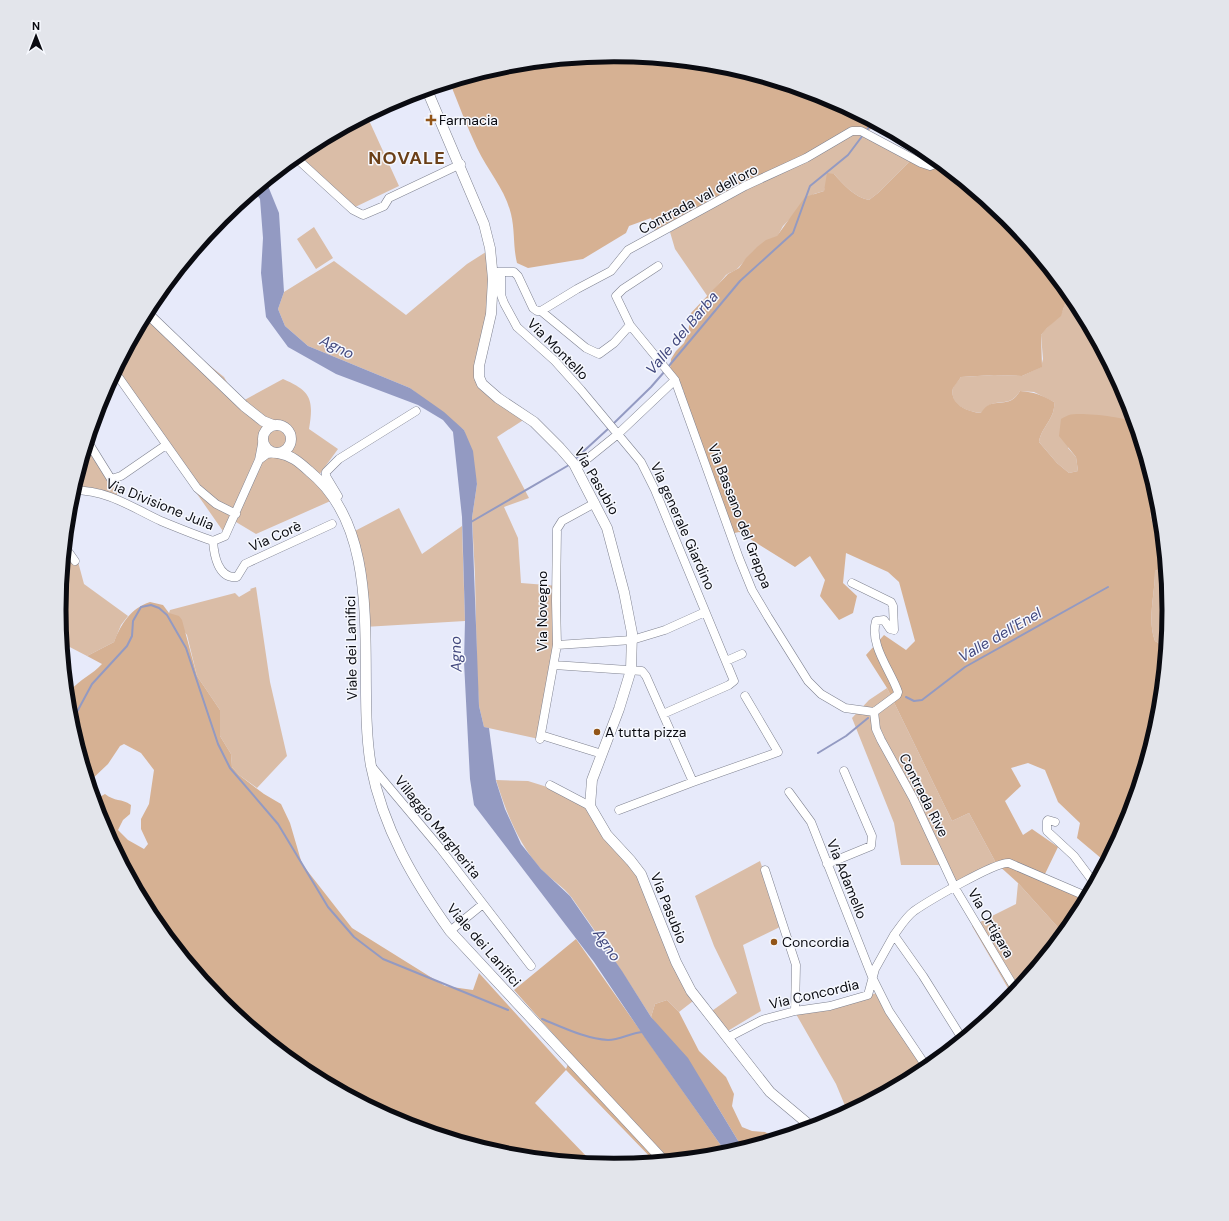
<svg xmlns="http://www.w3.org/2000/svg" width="1229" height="1221" font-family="'DM Sans',sans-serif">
<rect width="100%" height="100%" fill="#e7eafa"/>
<path fill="#dabda7" d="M 367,116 L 399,186 L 351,209 L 296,156 L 306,148 Z
M 857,132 L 912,159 L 878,193 L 869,200 C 854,197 844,185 834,174 L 827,181 L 824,191 L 814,194 L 783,226 L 777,237 C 759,242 751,254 739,267 C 736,271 730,272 726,275 C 720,282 714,290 708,297 L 675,249 L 670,232 L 711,208 Z
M 314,227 L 333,258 L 316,269 L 297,239 Z
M 489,250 L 492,271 L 480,377 L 528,417 L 497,437 L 529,498 L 504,507 L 518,538 L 521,583 L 559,586 L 559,623 L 539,739 L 484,727 L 479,706 L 477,672 L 475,575 L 472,518 L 477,484 L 464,430 L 410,388 L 308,346 L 285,326 L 278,309 L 284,292 L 334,261 L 406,315 L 467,264 Z
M 1066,290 L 1077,302 L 1128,398 L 1135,423 L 1092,415 L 1068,448 L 1076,457 L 1078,471 L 1069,473 L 1057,463 L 1039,442 C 1041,427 1056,418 1054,402 L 1034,392 L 1020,391 C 1008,411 993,394 982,413 C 969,412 949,406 953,388 C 954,385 959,380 961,377 L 994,375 L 1022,376 L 1041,367 L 1043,359 L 1041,335 C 1057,314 1065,321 1066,290 Z
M 148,311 L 174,337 L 224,377 L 239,403 L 283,379 C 311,391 314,399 309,429 L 338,449 L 319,475 L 335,499 L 256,534 L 231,519 L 225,534 L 114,375 Z
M 87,447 L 114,482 L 117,488 L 117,498 L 73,490 Z
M 1158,499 L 1159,502 L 1163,538 L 1153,525 L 1150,514 Z
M 399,508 L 422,554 L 462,526 L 465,621 L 364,627 L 351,533 Z
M 66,542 L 77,558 L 84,584 L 128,616 L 121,625 L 114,642 L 87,656 L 62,643 L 59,610 Z
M 1166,566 L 1170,611 L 1166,650 L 1163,646 L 1155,641 C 1147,620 1155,594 1155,571 Z
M 256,587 L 270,682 L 287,756 L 257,788 L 239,775 L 232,767 L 231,754 L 220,736 L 220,710 L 197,676 L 187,635 L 169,613 L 170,610 L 235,593 L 239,597 L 251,590 L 250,589 Z
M 887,688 L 952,821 L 969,813 L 996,863 L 957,882 L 939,865 L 901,865 L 894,823 L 852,718 L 869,700 Z
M 496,780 L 528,781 L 592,801 L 597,820 L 641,873 L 697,998 L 679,1012 L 667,1000 L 655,1004 L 651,1017 C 625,976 599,936 572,898 C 563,886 550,879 541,869 C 518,843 506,812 496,780 Z
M 760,861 L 782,926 L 743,945 L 761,1011 L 726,1032 L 709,1013 L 737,993 L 714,946 L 695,896 Z
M 1018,883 L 1064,934 L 1013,997 L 972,926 L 1016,904 Z
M 881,992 L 930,1066 L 923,1073 L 848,1113 L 836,1084 L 796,1014 Z"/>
<path fill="#d6b193" d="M 615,55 L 723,66 L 827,97 L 878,124 L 865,133 L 857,132 L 711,208 L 657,238 L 651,218 L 629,226 L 626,233 L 583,259 L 528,268 L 517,263 C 513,247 515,230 511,214 C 505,189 488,171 477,148 C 467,127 459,105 450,83 L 506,66 Z
M 912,159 L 931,167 L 941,163 L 1007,218 L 1066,290 L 1066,301 L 1061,316 L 1047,328 L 1041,335 L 1042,367 L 1022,376 L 994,375 L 961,377 C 959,380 955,385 953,388 C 949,405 969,412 981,413 C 993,394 1008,412 1020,391 C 1034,392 1042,395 1054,402 C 1056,418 1041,427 1039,442 L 1057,463 L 1069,473 L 1078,471 L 1076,457 L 1059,436 L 1061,419 C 1063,418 1066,416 1069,415 C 1080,412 1126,417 1135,423 L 1158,499 L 1150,514 L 1153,525 L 1163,538 L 1166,566 L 1155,571 C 1155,594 1147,620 1155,641 L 1163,646 L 1166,650 L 1159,719 L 1128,823 L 1099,877 L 1094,873 L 1102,859 L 1077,838 L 1080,823 L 1058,802 L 1045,770 L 1028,763 L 1011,768 L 1021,786 L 1005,801 L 1023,835 L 1032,829 L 1058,847 L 1044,876 L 1087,900 L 1076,919 L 1064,934 L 1018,883 L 996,863 L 969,813 L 952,821 L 887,688 L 866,655 L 884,635 L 906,650 L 915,641 L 899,582 L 888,572 L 846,553 L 843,583 L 857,596 L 853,613 L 839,620 L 820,596 L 825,580 L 810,556 L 795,567 L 739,532 L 730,534 L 684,404 L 684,391 L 676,382 L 670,369 L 671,359 L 676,351 L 684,343 L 688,333 L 691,313 L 728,274 L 739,268 L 746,258 L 757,247 L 766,240 L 777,236 L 805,197 L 824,191 L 827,173 L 834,174 C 844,185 854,197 869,200 L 878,193 Z
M 150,602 L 163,605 L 169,613 L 179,616 L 182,620 L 197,676 L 220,710 L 220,736 L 231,754 L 232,767 L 239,775 L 264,794 L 281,804 L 290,823 L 302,864 L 352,928 L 445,986 L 473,990 L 479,973 L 566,1069 L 572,1055 L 514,990 L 576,939 L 727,1154 L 655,1162 L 566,1070 L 535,1103 L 588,1158 L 591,1164 L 506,1155 L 402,1124 L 306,1072 L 222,1003 L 152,919 L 101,823 L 94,800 L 105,794 C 115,802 121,798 131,805 L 130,814 L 123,820 L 118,830 L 128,840 L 144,849 L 148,844 L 141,829 L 141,819 L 149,804 L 154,770 L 141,753 L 124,744 L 120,746 L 108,764 L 89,782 C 83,764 59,704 71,690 C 79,680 93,674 102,664 L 87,656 L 114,642 C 121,624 131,608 150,602 Z
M 667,1000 L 679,1012 L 699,1051 L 726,1077 L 734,1094 L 732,1106 L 742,1127 L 752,1131 L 765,1132 L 777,1139 L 743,1149 L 714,1101 L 651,1017 L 655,1004 Z"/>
<path fill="#939ac2" d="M 266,181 L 279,213 L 284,292 L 278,309 L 285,326 L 308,346 L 410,388 L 444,412 L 464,430 L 473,451 L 477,484 L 472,518 L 479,706 L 484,727 L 489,728 L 496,781 L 505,809 L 521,844 L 541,869 L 570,896 L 622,971 L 651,1017 L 688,1058 L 743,1149 L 727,1154 L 645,1038 L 594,962 L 474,805 L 470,779 L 464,662 L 465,621 L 462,517 L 453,432 L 443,420 L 418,405 L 336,374 L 288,347 L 266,317 L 261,273 L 263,238 L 260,199 L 254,191 Z"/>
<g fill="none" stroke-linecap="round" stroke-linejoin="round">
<path stroke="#939ac2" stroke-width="2" d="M 865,132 L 871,125 L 877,124
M 668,367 L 740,281 L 793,233 L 810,186 L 848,155 L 863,135
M 612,425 L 651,387 L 665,371
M 574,460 L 609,428
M 471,522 L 569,465
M 906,697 L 914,701 L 922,700 L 965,667 L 1108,587
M 71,723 L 92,684 L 127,646 L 132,636 L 133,621 L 141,607 L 151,605 L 159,608 L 167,615 L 186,648 L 218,744 L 230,768 L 278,824 L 328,907 L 354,937 L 383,959 L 508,1010
M 818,753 L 846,736 L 868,718
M 542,1019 C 562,1027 586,1039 608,1040 C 620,1040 630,1033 642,1032"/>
<g stroke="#7f8290" stroke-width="9">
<path id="minor" d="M 295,157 L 353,210 L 363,215 L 384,206 L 389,198 L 461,164
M 658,266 L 623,289 L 616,296 L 630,325 L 675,380
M 496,272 L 514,272 L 518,276 L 533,308 L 537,311 L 541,311 L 577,289 L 611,271 L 628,250 L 745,186 L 806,158 L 852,131 L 861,131 L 921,163 L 930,166 L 940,162
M 501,272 L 501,295 L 504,303 L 517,327 L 555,361 L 581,390 L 641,462 L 655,490 L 734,681 L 729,685 L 663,714
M 541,311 L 586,348 L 599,354 L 614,343 L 630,325
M 115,372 L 197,488 L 216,504 L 236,514
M 88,442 L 111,479 L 121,476 L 166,445
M 259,460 L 267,454 L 276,453
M 576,468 L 618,434 L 675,380 L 739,558 L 752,590 L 768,617 L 808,681 L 821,694 L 845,708 L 874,712 L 897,695 L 898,692 C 891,671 869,645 876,621 L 884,620 L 890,629 L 894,630 L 893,606 L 891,602 L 852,583
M 73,490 C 110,491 129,506 161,521 C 178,528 195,535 213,541 L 225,536 L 259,460 L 263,439
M 334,499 L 338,496 L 326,476 L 326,472 L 339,459 L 416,411
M 213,541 C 214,555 218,579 237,577 L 245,564 L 332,524
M 65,547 L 75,561
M 557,645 L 632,640 L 665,630 L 705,612
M 726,661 L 742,654
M 554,665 L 642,671 L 646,676 L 693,782 L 778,752 L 745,696
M 874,712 L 876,729 L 881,740 L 913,798 L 955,888 L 1017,992
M 544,736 L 602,754
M 540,739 L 557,645 L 556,601 L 557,529 L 562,521 L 595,503
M 372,767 L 440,848 L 531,966
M 550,785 L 590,806
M 789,792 L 811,822 L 873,979 L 889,1011 L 928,1069
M 619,810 L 693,782
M 1055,822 L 1048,820 L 1047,821 L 1047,831 L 1074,856 L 1095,884
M 827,864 L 871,846 L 872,836 L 844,771
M 765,870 L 796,965 L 795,1011
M 450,931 L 483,904
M 894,935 C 900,927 906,917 914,911 C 927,902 996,861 1009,863 L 1088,897
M 729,1037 L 762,1020 L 795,1011 L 830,1006 L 868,995 L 875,969 L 894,935 L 923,976 L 963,1040"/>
</g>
<g stroke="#7f8290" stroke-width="11">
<path id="major" d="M 427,90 L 484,224 L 490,248 L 493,279 L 491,314 L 479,366 L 479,377 L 482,384 L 498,398 L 534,422 L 560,448 L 574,464 L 607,528 L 624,592 L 632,633 L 631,670 L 619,709 L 592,780 L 590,806 L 607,835 L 631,861 L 641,874 L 676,962 L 691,991 L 770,1092 L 813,1128
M 147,313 L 244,406 L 263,421 L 273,425
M263 439a14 14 0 1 1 28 0a14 14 0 1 1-28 0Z
M 278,453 C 291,455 299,462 309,471 C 390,536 355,675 371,766 C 383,828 414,881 450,931 L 664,1161"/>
</g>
<use href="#minor" stroke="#fff" stroke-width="8"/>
<use href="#major" stroke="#fff" stroke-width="10"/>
</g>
<g fill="#925518" stroke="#f6f8fe" stroke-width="1.5">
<path d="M429 114h4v4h4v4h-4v4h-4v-4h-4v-4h4z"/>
<circle cx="597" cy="732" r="4"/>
<circle cx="774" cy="942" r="4"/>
</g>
<g text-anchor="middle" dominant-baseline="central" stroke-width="3" stroke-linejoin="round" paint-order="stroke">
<g font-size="14" fill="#0a0b11" stroke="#f6f8fe" text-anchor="start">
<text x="439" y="120">Farmacia</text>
<text x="605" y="732">A tutta pizza</text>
<text x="782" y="942">Concordia</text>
</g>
<g font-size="14" fill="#0a0b11" stroke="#f6f8fe">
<text transform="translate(698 199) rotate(-28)">Contrada val dell'oro</text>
<text transform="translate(558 349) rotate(45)">Via Montello</text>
<text transform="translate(597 481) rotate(60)">Via Pasubio</text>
<text transform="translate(160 504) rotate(22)">Via Divisione Julia</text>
<text transform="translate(740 516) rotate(69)">Via Bassano del Grappa</text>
<text transform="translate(683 526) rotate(66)">Via generale Giardino</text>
<text transform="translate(275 536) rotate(-24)">Via Corè</text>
<text transform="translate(542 611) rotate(-90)">Via Novegno</text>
<text transform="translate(351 648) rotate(-91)">Viale dei Lanifici</text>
<text transform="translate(924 795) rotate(63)">Contrada Rive</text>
<text transform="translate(438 827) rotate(51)">Villaggio Margherita</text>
<text transform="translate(847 879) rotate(68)">Via Adamello</text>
<text transform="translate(669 908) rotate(68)">Via Pasubio</text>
<text transform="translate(991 923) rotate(60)">Via Ortigara</text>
<text transform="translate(484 945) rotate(49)">Viale dei Lanifici</text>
<text transform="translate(814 994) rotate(-13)">Via Concordia</text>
</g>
<g font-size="15" font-style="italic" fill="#42487e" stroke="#f6f8fe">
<text transform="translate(682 333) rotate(-50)">Valle del Barba</text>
<text transform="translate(337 347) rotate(26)">Agno</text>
<text transform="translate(1000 635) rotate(-30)">Valle dell'Enel</text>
<text transform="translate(456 654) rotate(-92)">Agno</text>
<text transform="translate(607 945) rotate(55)">Agno</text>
</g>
<g font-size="18" font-weight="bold" letter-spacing="1" fill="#6a3f17" stroke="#f6f8fe">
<text x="407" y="158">NOVALE</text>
</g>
</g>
<path d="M0 0H1229V1221H0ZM66 610a548 548 0 1 1 1096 0a548 548 0 1 1-1096 0Z" fill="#e3e5eb" fill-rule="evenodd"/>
<path fill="none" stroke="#0a0b11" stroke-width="5" d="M66 610a548 548 0 1 1 1096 0a548 548 0 1 1-1096 0Z"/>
<g transform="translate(36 36)" stroke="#f6f8fe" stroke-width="3" paint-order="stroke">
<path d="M0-3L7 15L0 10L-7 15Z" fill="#0a0b11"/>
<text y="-6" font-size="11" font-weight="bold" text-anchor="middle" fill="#0a0b11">N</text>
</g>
</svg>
